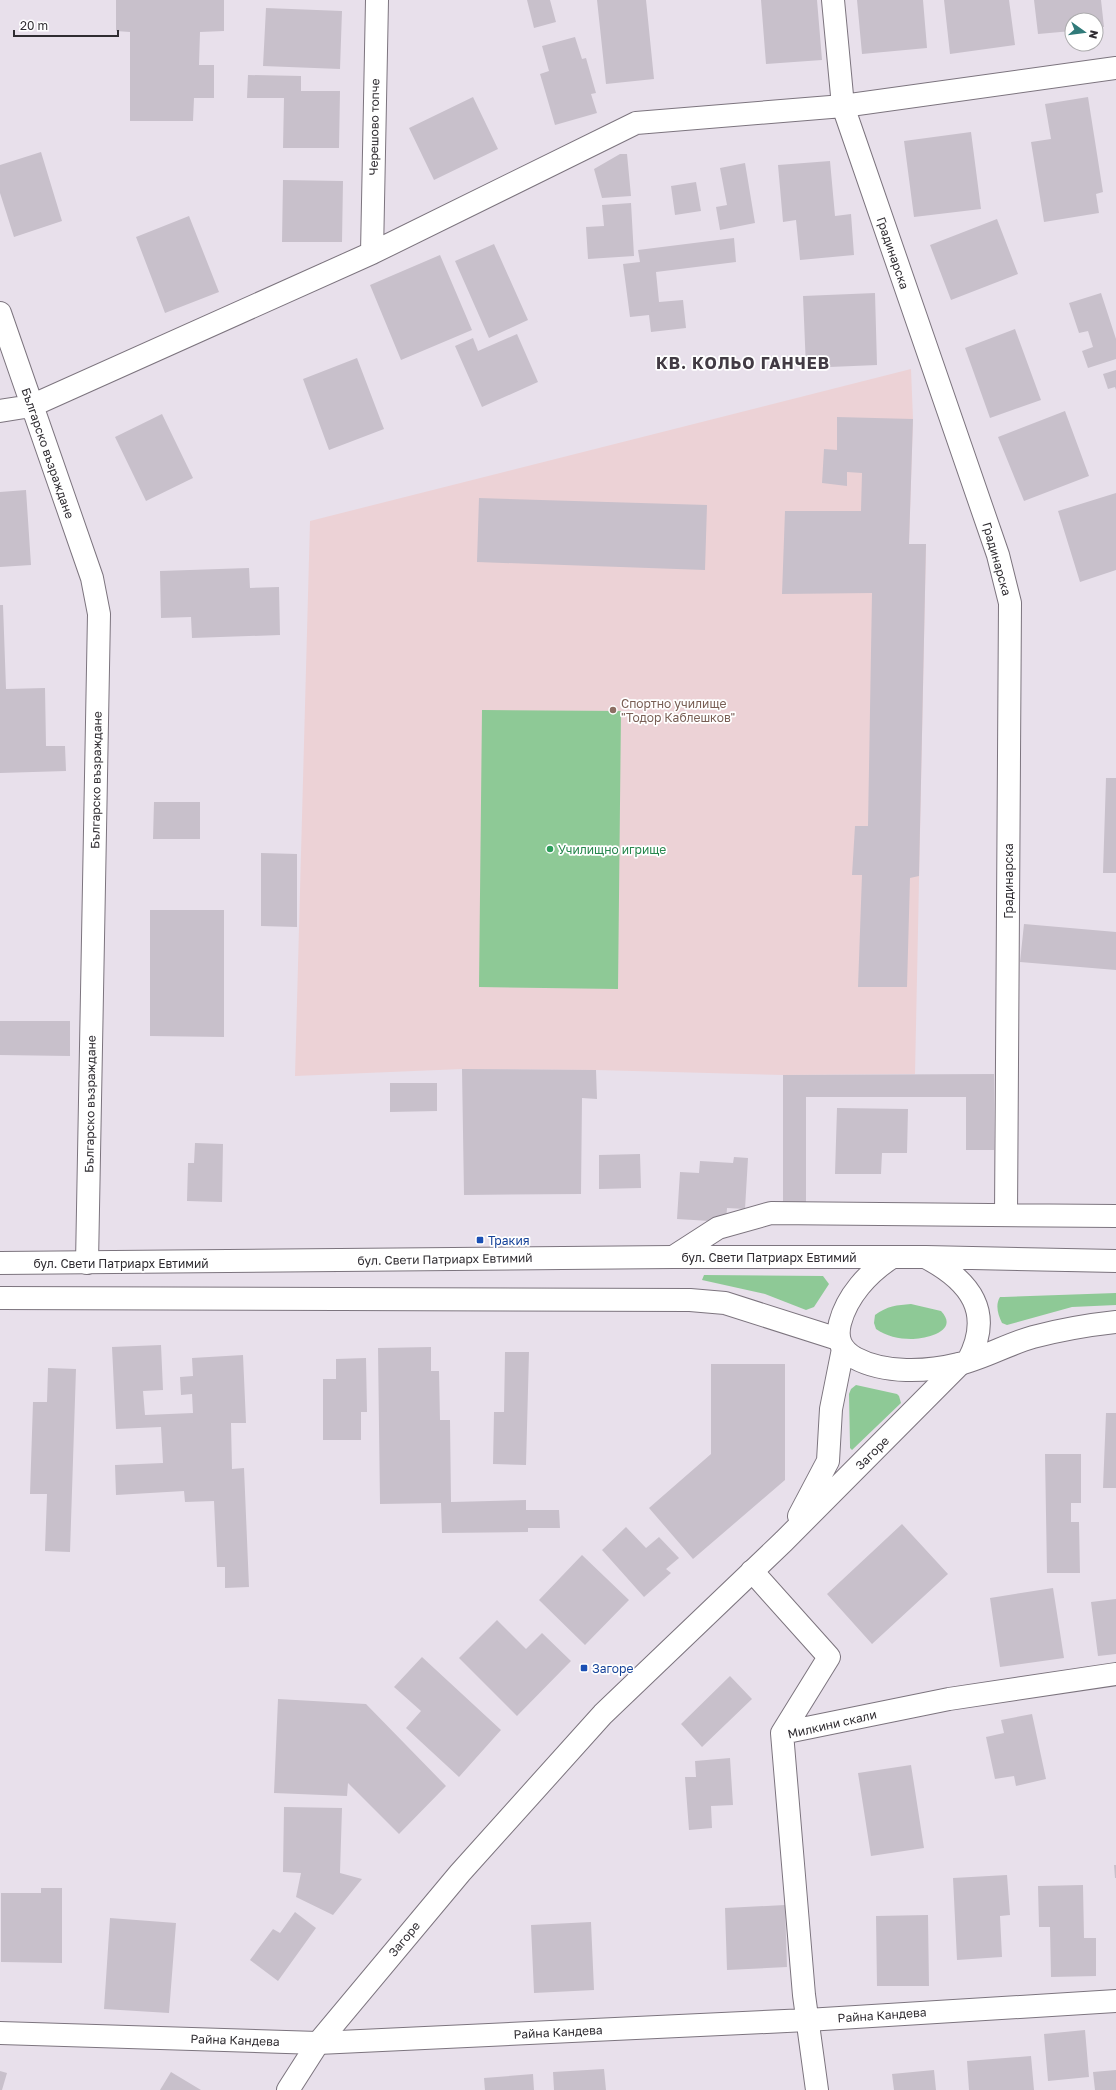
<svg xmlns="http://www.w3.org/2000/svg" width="1116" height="2090" font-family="'Golos Text',sans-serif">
<rect width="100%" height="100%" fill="#e8e0eb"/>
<path fill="#ecd2d6" d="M 911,369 L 913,419 L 909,544 L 926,544 L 915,1074 L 783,1075 L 596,1070 L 462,1069 L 295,1076 L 310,521 Z"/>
<path fill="#8ec996" d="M 482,710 L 621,711 L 618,989 L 479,987 Z
M 704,1275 L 823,1276 L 829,1284 L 814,1307 L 806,1310 L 765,1294 L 702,1280 Z
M 1116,1293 L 1116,1305 L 1072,1307 L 1007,1325 L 1002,1323 C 998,1315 995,1305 1000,1297 L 1004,1297 Z
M 911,1304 L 941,1311 C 960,1331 926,1339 911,1339 C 899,1339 886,1336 876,1329 L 874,1323 L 875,1315 C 887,1306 897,1305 911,1304 Z
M 856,1385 L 897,1394 L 899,1396 L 901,1403 L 852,1450 L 850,1448 L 850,1445 L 849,1394 L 851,1389 Z"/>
<path fill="#c8c0cb" d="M 116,0 L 224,0 L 224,31 L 200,32 L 199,65 L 214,65 L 214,98 L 194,98 L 193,121 L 130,121 L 130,32 L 116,31 Z
M 527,0 L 550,0 L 556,22 L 534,28 Z
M 597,0 L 646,0 L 654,79 L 606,84 Z
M 761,0 L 817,0 L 822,60 L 766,64 Z
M 857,0 L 923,0 L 927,48 L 862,54 Z
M 944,0 L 1009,0 L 1015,45 L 950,54 Z
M 1034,0 L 1101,0 L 1104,27 L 1096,28 L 1096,20 L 1072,20 L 1072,31 L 1038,34 Z
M 266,8 L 342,11 L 340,69 L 263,66 Z
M 575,37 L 582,59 L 586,58 L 596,93 L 591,94 L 597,113 L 555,125 L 540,74 L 549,71 L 542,46 Z
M 248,75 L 301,76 L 301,91 L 340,91 L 339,148 L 283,148 L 284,98 L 247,98 Z
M 473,97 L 498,149 L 434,180 L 409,128 Z
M 1088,97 L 1103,192 L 1096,194 L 1099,213 L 1044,222 L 1031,142 L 1051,139 L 1045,104 Z
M 971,132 L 981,209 L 914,217 L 904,141 Z
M 41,152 L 62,221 L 14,237 L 0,193 L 0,165 Z
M 620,154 L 627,154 L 631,196 L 602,198 L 594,169 Z
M 830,161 L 835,216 L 851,214 L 854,255 L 800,260 L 796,220 L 783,222 L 778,165 Z
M 745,163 L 755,223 L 720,230 L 716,207 L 727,205 L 720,168 Z
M 283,180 L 343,181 L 342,242 L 282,242 Z
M 696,182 L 701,211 L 675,215 L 671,186 Z
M 631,203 L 634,256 L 588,259 L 586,227 L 604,226 L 602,205 Z
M 189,216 L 219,292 L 165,313 L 136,237 Z
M 997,219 L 1018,274 L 951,300 L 930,245 Z
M 734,238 L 736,262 L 656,272 L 659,302 L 683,300 L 686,328 L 651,332 L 649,315 L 630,317 L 623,264 L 640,262 L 638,250 Z
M 494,244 L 528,320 L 489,338 L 455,261 Z
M 440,255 L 472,330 L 401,360 L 370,285 Z
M 875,293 L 877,365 L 806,368 L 803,296 Z
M 1101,293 L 1116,339 L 1116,359 L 1088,368 L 1082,351 L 1093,347 L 1088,331 L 1079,333 L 1069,303 Z
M 1015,329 L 1041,400 L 990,418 L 965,348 Z
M 517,334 L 538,382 L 482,407 L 455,346 L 473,338 L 478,351 Z
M 357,358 L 384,429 L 329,450 L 303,379 Z
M 1116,370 L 1116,390 L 1115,387 L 1108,389 L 1103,374 Z
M 1065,411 L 1089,476 L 1024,501 L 998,437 Z
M 162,414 L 193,478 L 146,501 L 115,437 Z
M 837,417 L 913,419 L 909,544 L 926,544 L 919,876 L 910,878 L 907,987 L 858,987 L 862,875 L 852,875 L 855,826 L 868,826 L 872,593 L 782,594 L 785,511 L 861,511 L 862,473 L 847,472 L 847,486 L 822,483 L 824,449 L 837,450 Z
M 26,490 L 31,565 L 0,567 L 0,492 Z
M 1116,493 L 1116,570 L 1080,582 L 1058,511 Z
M 479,498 L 707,505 L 705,570 L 477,562 Z
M 249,568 L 250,588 L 279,587 L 280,635 L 192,638 L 191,617 L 161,618 L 160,571 Z
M 0,605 L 3,605 L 6,689 L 45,688 L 46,746 L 65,746 L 66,771 L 0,773 Z
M 1106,778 L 1116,778 L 1116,873 L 1103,873 Z
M 154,802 L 200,802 L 200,839 L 153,839 Z
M 261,853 L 297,854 L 297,927 L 261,926 Z
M 150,910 L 224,910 L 224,1037 L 150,1036 Z
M 1024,924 L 1116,932 L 1116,970 L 1020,962 Z
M 0,1021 L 70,1021 L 70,1056 L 0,1055 Z
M 462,1069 L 596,1070 L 597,1099 L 582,1098 L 581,1194 L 464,1195 Z
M 994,1074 L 994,1150 L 966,1150 L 966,1097 L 806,1097 L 806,1203 L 783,1203 L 783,1075 Z
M 390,1083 L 437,1083 L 437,1111 L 390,1112 Z
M 837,1108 L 908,1109 L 907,1153 L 882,1153 L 881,1174 L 835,1174 Z
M 195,1143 L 223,1144 L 222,1202 L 187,1201 L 188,1163 L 194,1163 Z
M 640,1154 L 641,1188 L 599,1189 L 599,1155 Z
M 734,1157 L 748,1158 L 745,1209 L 727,1208 L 726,1222 L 677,1219 L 680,1172 L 699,1173 L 700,1161 L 733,1163 Z
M 161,1345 L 163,1390 L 143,1391 L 145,1415 L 193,1413 L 192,1394 L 181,1395 L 180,1377 L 193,1376 L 192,1358 L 243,1355 L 246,1423 L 231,1423 L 232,1469 L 244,1468 L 249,1587 L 225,1588 L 225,1567 L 217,1567 L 214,1501 L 185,1502 L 184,1491 L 116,1495 L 115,1465 L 163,1463 L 161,1427 L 116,1429 L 112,1347 Z
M 431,1347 L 431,1371 L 439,1371 L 440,1420 L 450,1420 L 451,1502 L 526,1500 L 526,1510 L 559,1510 L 560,1528 L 528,1528 L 528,1532 L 442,1533 L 441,1503 L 380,1504 L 378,1348 Z
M 505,1352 L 529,1352 L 526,1465 L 493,1464 L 494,1412 L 504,1412 Z
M 366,1358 L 367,1412 L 361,1412 L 361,1440 L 323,1440 L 323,1379 L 336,1379 L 336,1359 Z
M 711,1364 L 785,1364 L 785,1480 L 693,1559 L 649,1508 L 711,1454 Z
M 48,1368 L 76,1369 L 70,1552 L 45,1551 L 47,1494 L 30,1494 L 33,1402 L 47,1402 Z
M 1106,1413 L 1116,1413 L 1116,1488 L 1103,1488 Z
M 1045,1454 L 1081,1454 L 1081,1503 L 1071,1503 L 1071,1522 L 1079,1522 L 1080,1573 L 1047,1573 Z
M 902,1524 L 948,1574 L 872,1644 L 827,1594 Z
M 626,1527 L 646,1548 L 659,1537 L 679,1558 L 666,1569 L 671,1573 L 644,1597 L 602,1550 Z
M 582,1555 L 629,1600 L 585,1645 L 539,1600 Z
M 1053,1588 L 1064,1658 L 1000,1667 L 990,1598 Z
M 1116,1599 L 1116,1654 L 1098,1656 L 1091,1602 Z
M 497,1620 L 526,1649 L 542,1633 L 571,1661 L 517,1716 L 459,1658 Z
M 422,1657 L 501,1730 L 459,1777 L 406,1728 L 421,1711 L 394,1687 Z
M 730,1676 L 752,1699 L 702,1747 L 681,1724 Z
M 278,1699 L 366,1704 L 446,1786 L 399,1834 L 348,1783 L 347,1796 L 274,1793 Z
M 1032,1714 L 1046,1779 L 1016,1786 L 1014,1776 L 995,1779 L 986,1737 L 1004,1733 L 1001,1720 Z
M 730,1758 L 733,1805 L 711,1806 L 712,1828 L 689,1830 L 685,1777 L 696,1777 L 695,1761 Z
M 911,1765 L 924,1848 L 871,1856 L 858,1773 Z
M 284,1807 L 342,1808 L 340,1873 L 362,1879 L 333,1915 L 296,1897 L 301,1873 L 283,1872 Z
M 1114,1865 L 1116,1865 L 1116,1878 L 1115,1878 Z
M 1007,1875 L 1010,1915 L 1000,1916 L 1002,1957 L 957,1960 L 953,1878 Z
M 1083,1885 L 1084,1938 L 1096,1938 L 1096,1976 L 1051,1977 L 1050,1927 L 1039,1927 L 1038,1886 Z
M 41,1888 L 62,1888 L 62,1963 L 1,1962 L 1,1893 L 41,1893 Z
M 785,1905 L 787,1967 L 727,1970 L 725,1908 Z
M 295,1912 L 316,1928 L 278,1981 L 250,1960 L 273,1929 L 280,1933 Z
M 928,1915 L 929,1986 L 877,1986 L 876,1916 Z
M 110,1918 L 176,1923 L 169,2013 L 104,2009 Z
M 591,1922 L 594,1990 L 534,1993 L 531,1925 Z
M 1085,2030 L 1089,2077 L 1048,2081 L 1044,2034 Z
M 1031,2056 L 1034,2090 L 969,2090 L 967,2061 Z
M 604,2069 L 606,2090 L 554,2090 L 553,2072 Z
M 934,2070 L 936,2090 L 894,2090 L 892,2074 Z
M 1116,2070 L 1116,2090 L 1095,2090 L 1093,2072 Z
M 0,2071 L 7,2073 L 2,2090 L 0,2090 Z
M 171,2072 L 201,2090 L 160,2090 Z
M 533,2074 L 534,2090 L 485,2090 L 484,2078 Z"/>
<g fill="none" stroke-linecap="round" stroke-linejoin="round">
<g stroke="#7c747e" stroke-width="24">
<path id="street" d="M 833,0 L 843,106 L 998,555 L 1010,603 L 1006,1215
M 372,253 L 377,0
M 0,313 L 92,578 L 99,614 L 87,1263
M 0,411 L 31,406 L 372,253 L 636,123 L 843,106 L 1116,68
M 673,1257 L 718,1228 L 771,1213 L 1116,1216
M 752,1571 L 829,1657 L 782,1733
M 0,2033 L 318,2043 L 807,2020 L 1116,2001
M 817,2090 L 804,1995 L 782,1733 L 949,1699 L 1116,1674"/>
</g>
<g stroke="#7c747e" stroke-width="24">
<path id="secondary" d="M 799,1516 L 828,1461 L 831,1409 L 843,1349
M 288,2090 L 318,2043 L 460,1873 L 603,1714 L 784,1541 L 960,1364"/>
</g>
<g stroke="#7c747e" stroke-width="24">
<path id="primary" d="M 891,1258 C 868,1273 847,1296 840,1323 C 836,1339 841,1350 855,1358 C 885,1374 927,1372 959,1364 C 984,1358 1008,1344 1033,1337 C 1060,1330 1088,1325 1116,1322
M 927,1258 C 970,1281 994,1312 968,1361
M 0,1263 L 673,1257 L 926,1257 L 1116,1261
M 0,1298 L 690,1300 L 725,1303 L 838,1339"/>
</g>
<use href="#street" stroke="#fff" stroke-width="22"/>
<use href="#secondary" stroke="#fff" stroke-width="22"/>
<use href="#primary" stroke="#fff" stroke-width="22"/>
</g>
<circle fill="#8d6e63" stroke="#fff" stroke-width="1.5" cx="613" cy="710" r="4"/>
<circle fill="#2e9e5b" stroke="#fff" stroke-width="1.5" cx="550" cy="849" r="4"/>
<g fill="#1a4fb4" stroke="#fff" stroke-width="1.5">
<rect x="476" y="1236" width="8" height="8" rx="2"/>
<rect x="580" y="1664" width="8" height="8" rx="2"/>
</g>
<g text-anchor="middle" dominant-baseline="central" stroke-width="3.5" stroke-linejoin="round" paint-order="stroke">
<g font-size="12" fill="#2f2c31" stroke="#fff">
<text transform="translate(374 127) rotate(-89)">Черешово топче</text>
<text transform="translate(893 253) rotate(71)">Градинарска</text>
<text transform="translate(48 453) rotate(71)">Българско възраждане</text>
<text transform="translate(997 559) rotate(74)">Градинарска</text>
<text transform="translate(96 780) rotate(-89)">Българско възраждане</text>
<text transform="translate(1008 881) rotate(-90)">Градинарска</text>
<text transform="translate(90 1104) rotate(-89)">Българско възраждане</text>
<text x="769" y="1257">бул. Свети Патриарх Евтимий</text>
<text transform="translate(445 1259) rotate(-1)">бул. Свети Патриарх Евтимий</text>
<text x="121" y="1263">бул. Свети Патриарх Евтимий</text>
<text transform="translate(872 1453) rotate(-45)">Загоре</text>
<text transform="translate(832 1724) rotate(-13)">Милкини скали</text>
<text transform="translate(404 1939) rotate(-50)">Загоре</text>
<text transform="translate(882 2015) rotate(-4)">Райна Кандева</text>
<text transform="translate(558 2032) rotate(-3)">Райна Кандева</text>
<text transform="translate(235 2040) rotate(2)">Райна Кандева</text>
</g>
<g font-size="12" fill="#785e54" stroke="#fff" text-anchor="start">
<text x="621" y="703">Спортно училище<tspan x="621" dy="14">"Тодор Каблешков"</tspan></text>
</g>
<g font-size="12" fill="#27864d" stroke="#fff" text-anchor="start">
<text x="558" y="849">Училищно игрище</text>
</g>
<g font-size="12" fill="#164399" stroke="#fff" text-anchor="start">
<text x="488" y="1240">Тракия</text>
<text x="592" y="1668">Загоре</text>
</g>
<g font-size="16" font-weight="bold" letter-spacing="1" fill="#423b44" stroke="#fff">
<text x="743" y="363">КВ. КОЛЬО ГАНЧЕВ</text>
</g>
</g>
<g transform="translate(1084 32) rotate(104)"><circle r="19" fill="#ffffff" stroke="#acabad"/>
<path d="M0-3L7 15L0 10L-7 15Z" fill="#307a79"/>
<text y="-6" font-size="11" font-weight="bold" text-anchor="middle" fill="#2f2c31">N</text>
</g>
<path d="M14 30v6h104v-6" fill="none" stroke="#2f2c31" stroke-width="2"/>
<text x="20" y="30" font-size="12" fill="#2f2c31" stroke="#ffffff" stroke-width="3" paint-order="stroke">20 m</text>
</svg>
